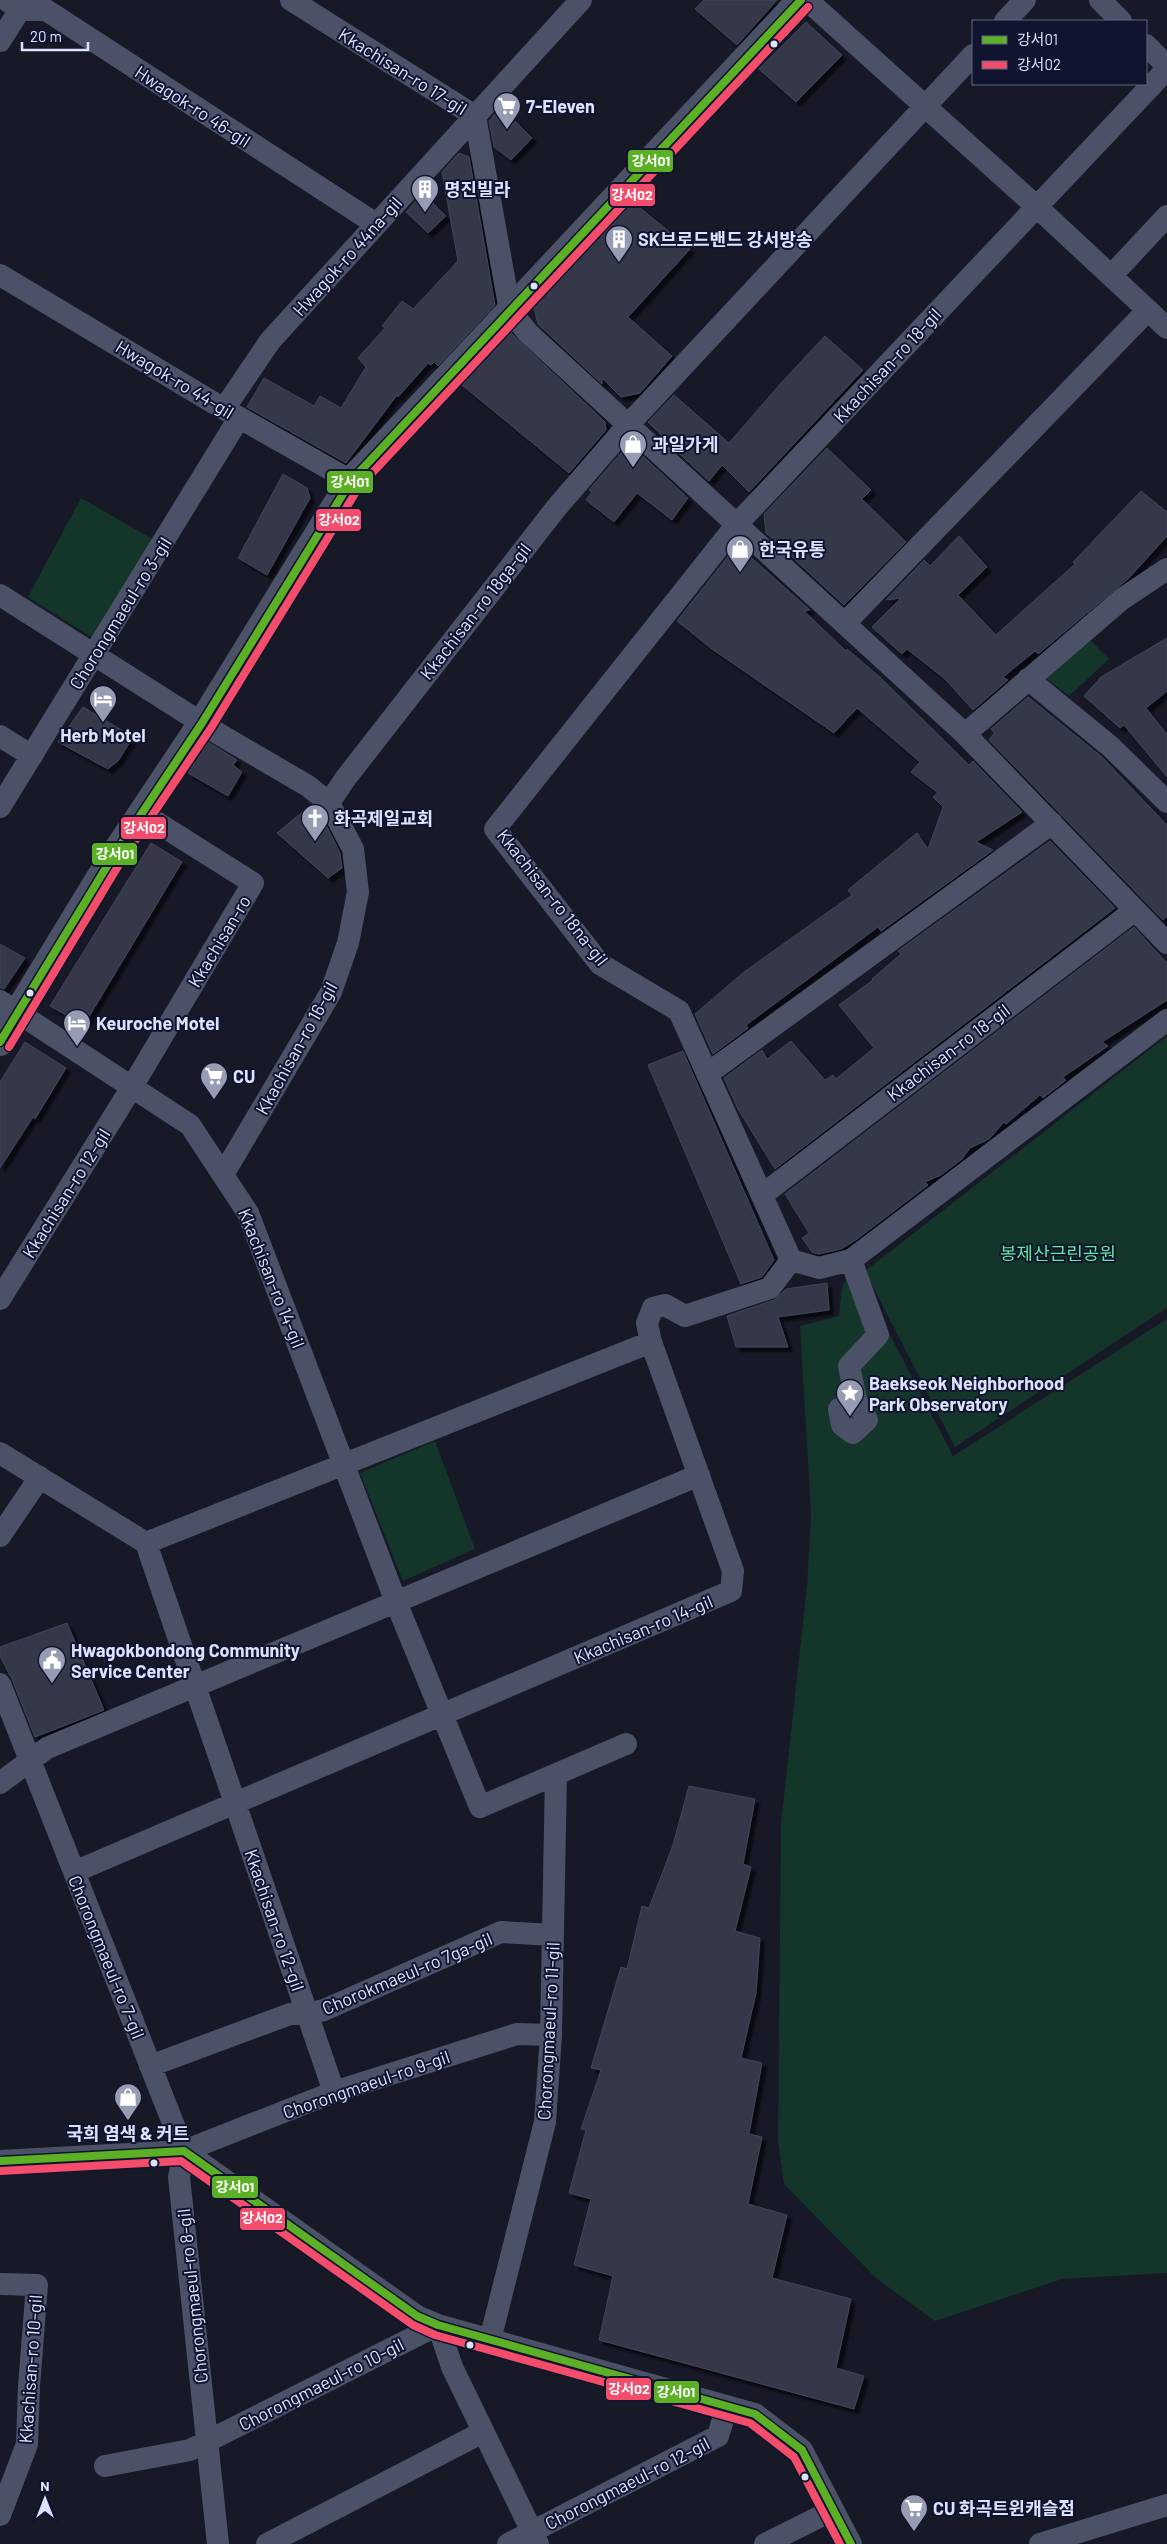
<svg xmlns="http://www.w3.org/2000/svg" width="1167" height="2544" font-family="Barlow,'Noto Sans KR',sans-serif">
<defs>
<filter id="shadow"><feDropShadow dx="4.5" dy="4.5" stdDeviation="1" flood-color="#0009"/></filter>
</defs>
<rect width="100%" height="100%" fill="#171927"/>
<path fill="#13352a" d="M 81,498 L 154,540 L 93,638 L 28,597 Z
M 1089,639 L 1109,659 L 1069,696 L 1043,676 Z
M 1167,1036 L 1167,1308 L 955,1447 L 865,1271 Z
M 847,1279 L 861,1279 L 953,1456 L 1167,1319 L 1167,2273 L 1062,2279 L 935,2321 L 877,2279 L 784,2184 L 778,2140 L 781,1824 L 807,1586 L 811,1513 L 800,1326 L 839,1316 L 842,1288 Z
M 435,1441 L 475,1549 L 403,1581 L 360,1473 Z"/>
<path fill="#363848" stroke="#41455a" filter="url(#shadow)" d="M 704,0 L 777,0 L 737,45 L 695,9 Z
M 806,22 L 842,55 L 796,102 L 759,69 Z
M 501,107 L 532,138 L 511,160 L 494,147 L 489,121 Z
M 459,153 L 469,157 L 495,305 L 438,366 L 434,362 L 431,365 L 428,363 L 398,397 L 397,395 L 346,463 L 247,407 L 264,378 L 314,406 L 320,396 L 341,408 L 366,367 L 358,358 L 385,328 L 382,326 L 402,301 L 413,309 L 458,261 L 442,172 Z
M 423,193 L 446,216 L 428,233 L 406,212 Z
M 633,202 L 690,249 L 628,317 L 672,356 L 640,393 L 621,397 L 602,378 L 602,384 L 538,324 L 534,308 Z
M 511,333 L 605,422 L 606,430 L 569,473 L 462,385 Z
M 825,336 L 863,370 L 749,492 L 722,465 L 709,481 L 660,436 L 662,436 L 648,422 L 674,395 L 729,443 L 782,382 Z
M 631,445 L 688,498 L 672,520 L 637,493 L 614,522 L 586,500 L 592,492 L 589,490 L 626,447 Z
M 827,448 L 871,490 L 862,499 L 906,542 L 844,605 L 766,533 L 764,514 Z
M 283,474 L 307,488 L 310,498 L 267,575 L 238,558 Z
M 1141,491 L 1167,512 L 1167,536 L 1129,578 L 1038,654 L 1035,651 L 1003,677 L 1008,680 L 973,710 L 945,679 L 907,649 L 902,654 L 872,627 L 901,598 L 886,600 L 924,560 L 930,566 L 959,536 L 987,567 L 958,595 L 996,635 L 1075,564 L 1073,562 Z
M 737,545 L 810,610 L 804,611 L 846,651 L 847,649 L 881,678 L 969,765 L 973,761 L 1022,812 L 976,842 L 993,850 L 881,931 L 878,927 L 746,1025 L 748,1028 L 713,1054 L 695,1014 L 744,972 L 852,895 L 848,890 L 917,833 L 928,849 L 943,807 L 933,797 L 938,793 L 911,772 L 920,762 L 857,708 L 834,733 L 712,649 L 677,621 Z
M 1167,638 L 1167,691 L 1146,708 L 1167,734 L 1167,777 L 1124,725 L 1120,728 L 1084,696 L 1101,677 Z
M 1028,697 L 1102,757 L 1167,825 L 1167,916 L 1163,920 L 989,740 L 994,733 L 991,729 Z
M 83,707 L 133,737 L 118,761 L 108,769 L 58,742 Z
M 208,742 L 237,760 L 233,765 L 242,772 L 228,796 L 188,773 Z
M 311,805 L 319,811 L 340,853 L 342,868 L 328,878 L 277,833 Z
M 1050,841 L 1115,908 L 775,1169 L 738,1109 L 724,1078 L 762,1050 L 767,1059 L 791,1041 L 825,1080 L 833,1075 L 836,1079 L 874,1048 L 839,1005 L 873,980 L 872,979 L 901,954 L 898,951 Z
M 151,843 L 182,862 L 84,1025 L 50,1006 Z
M 1134,927 L 1167,963 L 1167,1000 L 1102,1042 L 1108,1046 L 1063,1077 L 1066,1080 L 1043,1098 L 1040,1095 L 1006,1124 L 1004,1122 L 989,1139 L 970,1148 L 962,1159 L 941,1175 L 925,1182 L 928,1185 L 857,1239 L 841,1249 L 819,1254 L 812,1252 L 802,1238 L 809,1233 L 785,1194 Z
M 0,944 L 25,958 L 4,989 L 0,988 Z
M 25,1042 L 66,1068 L 35,1119 L 33,1117 L 0,1168 L 0,1082 Z
M 683,1051 L 774,1260 L 762,1277 L 741,1284 L 648,1065 Z
M 827,1283 L 829,1310 L 778,1317 L 788,1347 L 736,1347 L 727,1316 L 774,1300 L 786,1289 Z
M 67,1623 L 104,1710 L 35,1737 L 12,1679 L 0,1656 L 0,1647 Z
M 689,1786 L 755,1799 L 743,1864 L 751,1867 L 735,1931 L 760,1938 L 756,1993 L 741,2058 L 762,2063 L 749,2134 L 762,2137 L 748,2204 L 787,2215 L 772,2278 L 851,2299 L 836,2368 L 864,2376 L 854,2409 L 599,2340 L 613,2276 L 574,2265 L 591,2199 L 569,2193 L 586,2130 L 581,2129 L 601,2070 L 591,2068 L 621,1967 L 627,1969 L 642,1906 L 649,1908 L 673,1845 Z"/>
<g fill="none" stroke-linecap="round" stroke-linejoin="round">
<path stroke="#4b5268" stroke-width="22" d="M 6,0 L 20,10 L 46,10 L 376,224
M 291,0 L 475,116 L 510,311 L 528,333 L 965,734 L 1167,943
M 807,0 L 1037,207 L 1167,328
M 1100,0 L 1121,21
M 1005,21 L 1025,0
M 0,41 L 26,0
M 1146,45 L 1167,66
M 0,275 L 224,409 L 351,481
M 1111,276 L 1167,216
M 224,409 L 270,341 L 581,0
M 0,595 L 219,734 L 308,786 L 329,803 L 353,849 L 358,892 L 348,943 L 331,992 L 224,1173
M 845,623 L 1148,310
M 1028,679 L 1111,747 L 1167,802
M 965,734 L 1122,599 L 1167,569
M 0,736 L 32,756
M 329,803 L 345,779 L 557,507 L 628,425 L 973,55
M 0,807 L 239,418
M 0,1001 L 190,1125 L 248,1213 L 396,1602 L 480,1807 L 626,1744
M 707,1074 L 1052,823
M 762,1195 L 1135,910
M 791,1260 L 679,1011 L 600,964 L 495,829 L 737,524 L 1167,69
M 791,1260 L 819,1268 L 851,1260 L 1167,1020
M 851,1260 L 878,1335 L 849,1366 L 856,1400 L 839,1409 L 842,1425 L 853,1433 L 867,1420 L 856,1400
M 0,1299 L 132,1087 L 253,883 L 142,813
M 0,1453 L 146,1543 L 334,2092
M 0,1536 L 40,1477
M 146,1543 L 651,1342
M 0,1684 L 184,2151
M 0,1783 L 47,1748 L 699,1475
M 74,1872 L 731,1591 L 733,1571 L 651,1342 L 647,1323 L 653,1308 L 665,1305 L 685,1316 L 770,1288 L 791,1260
M 150,2066 L 290,2014 L 307,2014 L 324,2010 L 501,1932 L 553,1935
M 184,2151 L 179,2177 L 218,2544
M 184,2151 L 334,2092 L 517,2034 L 551,2035
M 0,2161 L 184,2151 L 417,2316 L 438,2325 L 755,2414 L 802,2450 L 851,2544
M 0,2284 L 37,2285 L 29,2386 L 27,2444 L 0,2515
M 490,2340 L 545,2122 L 551,2035 L 556,1775
M 105,2466 L 190,2450 L 438,2325 L 452,2367 L 538,2544
M 267,2544 L 483,2432
M 508,2544 L 718,2436 L 727,2406
M 765,2544 L 833,2510
M 1040,2544 L 1167,2505"/>
<path stroke="#4b5268" stroke-width="28" d="M 0,1042 L 112,858 L 202,723 L 351,481 L 801,0"/>
<g stroke="#10142e" stroke-width="11">
<path id="bus-1" d="M 0,1042 L 112,858 L 202,723 L 351,481 L 801,0
M 0,2161 L 184,2151 L 417,2316 L 438,2325 L 755,2414 L 802,2450 L 851,2544"/>
</g>
<g stroke="#10142e" stroke-width="11">
<path id="bus-2" d="M 9,1047 L 120,863 L 211,728 L 359,487 L 808,7
M 1,2171 L 181,2161 L 413,2325 L 435,2335 L 750,2423 L 794,2457 L 840,2544"/>
</g>
<use href="#bus-1" stroke="#5bb025" stroke-width="8"/>
<use href="#bus-2" stroke="#f44d6c" stroke-width="8"/>
</g>
<defs>
<g id="supermarket-pin" transform="scale(1.4375)"><path d="M0 17L-7.5 6A9.5 9.5 0 1 1 7.5 6Z" fill="#989cb3" stroke="#10142e"/><path d="M-6-5.5h2.5l.6 2H6L4.5 2H-2.5L-4.4-4H-6ZM-1.5 3.2a1.3 1.3 0 1 0 .1 0ZM3 3.2a1.3 1.3 0 1 0 .1 0Z" fill="#fff"/></g>
<g id="building-pin" transform="scale(1.4375)"><path d="M0 17L-7.5 6A9.5 9.5 0 1 1 7.5 6Z" fill="#989cb3" stroke="#10142e"/><path d="M-4-6H4V6H1V3H-1V6H-4ZM-2.5-4.3h1.7v1.8h-1.7ZM.8-4.3h1.7v1.8H.8ZM-2.5-1h1.7V.8h-1.7ZM.8-1h1.7V.8H.8Z" fill="#fff"/></g>
<g id="shop-pin" transform="scale(1.4375)"><path d="M0 17L-7.5 6A9.5 9.5 0 1 1 7.5 6Z" fill="#989cb3" stroke="#10142e"/><path d="M-5-2.5h2.3a2.7 3.5 0 0 1 5.4 0H5L5.5 6h-11ZM-1.5-2.5h3a1.5 2.3 0 0 0-3 0Z" fill="#fff"/></g>
<g id="hotel-pin" transform="scale(1.4375)"><path d="M0 17L-7.5 6A9.5 9.5 0 1 1 7.5 6Z" fill="#989cb3" stroke="#10142e"/><path d="M-6-4.5h1.5V1H6V5H4.5V3h-9V5H-6ZM-4 0a1.8 1.8 0 1 1 3.6 0ZM.5 0V-2.5h3Q6-2.5 6 0Z" fill="#fff"/></g>
<g id="church-pin" transform="scale(1.4375)"><path d="M0 17L-7.5 6A9.5 9.5 0 1 1 7.5 6Z" fill="#989cb3" stroke="#10142e"/><path d="M-1.2-6h2.4v3.5h3.3v2.4h-3.3V6h-2.4V-.1h-3.3v-2.4h3.3Z" fill="#fff"/></g>
<g id="sight-pin" transform="scale(1.4375)"><path d="M0 17L-7.5 6A9.5 9.5 0 1 1 7.5 6Z" fill="#989cb3" stroke="#10142e"/><path d="M0-6L1.8-2.2L6-1.7L2.9 1.2L3.7 5.4L0 3.3L-3.7 5.4L-2.9 1.2L-6-1.7L-1.8-2.2Z" fill="#fff"/></g>
<g id="civic-pin" transform="scale(1.4375)"><path d="M0 17L-7.5 6A9.5 9.5 0 1 1 7.5 6Z" fill="#989cb3" stroke="#10142e"/><path d="M-.6-6.5H3V-4.5H.6V-3L4-1V1h2V6H-6V1h2V-1L-.6-3ZM-1.2 2.5V6h2.4V2.5Z" fill="#fff"/></g>
</defs>
<g fill-rule="evenodd">
<use href="#supermarket-pin" x="507" y="106"/>
<use href="#building-pin" x="425" y="189"/>
<use href="#building-pin" x="619" y="239"/>
<use href="#shop-pin" x="633" y="444"/>
<use href="#shop-pin" x="740" y="549"/>
<use href="#hotel-pin" x="103" y="699"/>
<use href="#church-pin" x="315" y="818"/>
<use href="#hotel-pin" x="77" y="1023"/>
<use href="#supermarket-pin" x="214" y="1076"/>
<use href="#sight-pin" x="850" y="1393"/>
<use href="#civic-pin" x="52" y="1660"/>
<use href="#shop-pin" x="128" y="2097"/>
<use href="#supermarket-pin" x="914" y="2508"/>
</g>
<g fill="#dde3ff" stroke="#10142e" stroke-width="2">
<circle cx="774" cy="44" r="4.5"/>
<circle cx="534" cy="286" r="4.5"/>
<circle cx="30" cy="993" r="4.5"/>
<circle cx="154" cy="2163" r="4.5"/>
<circle cx="470" cy="2345" r="4.5"/>
<circle cx="805" cy="2477" r="4.5"/>
</g>
<g text-anchor="middle" dominant-baseline="central" stroke-width="4" stroke-linejoin="round" paint-order="stroke">
<g font-size="18" fill="#dde3ff" stroke="#10142e">
<text transform="translate(403 71) rotate(32)">Kkachisan-ro 17-gil</text>
<text transform="translate(193 106) rotate(33)">Hwagok-ro 46-gil</text>
<text transform="translate(347 256) rotate(-48)">Hwagok-ro 44na-gil</text>
<text transform="translate(887 365) rotate(-47)">Kkachisan-ro 18-gil</text>
<text transform="translate(175 379) rotate(31)">Hwagok-ro 44-gil</text>
<text transform="translate(475 611) rotate(-52)">Kkachisan-ro 18ga-gil</text>
<text transform="translate(120 613) rotate(-58)">Chorongmaeul-ro 3-gil</text>
<text transform="translate(553 897) rotate(52)">Kkachisan-ro 18na-gil</text>
<text transform="translate(219 941) rotate(-59)">Kkachisan-ro</text>
<text transform="translate(296 1048) rotate(-61)">Kkachisan-ro 16-gil</text>
<text transform="translate(948 1052) rotate(-37)">Kkachisan-ro 18-gil</text>
<text transform="translate(66 1193) rotate(-58)">Kkachisan-ro 12-gil</text>
<text transform="translate(272 1278) rotate(68)">Kkachisan-ro 14-gil</text>
<text transform="translate(643 1629) rotate(-23)">Kkachisan-ro 14-gil</text>
<text transform="translate(275 1920) rotate(71)">Kkachisan-ro 12-gil</text>
<text transform="translate(107 1957) rotate(68)">Chorongmaeul-ro 7-gil</text>
<text transform="translate(407 1973) rotate(-23)">Chorokmaeul-ro 7ga-gil</text>
<text transform="translate(548 2031) rotate(-87)">Chorongmaeul-ro 11-gil</text>
<text transform="translate(366 2084) rotate(-19)">Chorongmaeul-ro 9-gil</text>
<text transform="translate(192 2296) rotate(-96)">Chorongmaeul-ro 8-gil</text>
<text transform="translate(30 2369) rotate(-86)">Kkachisan-ro 10-gil</text>
<text transform="translate(321 2384) rotate(-27)">Chorongmaeul-ro 10-gil</text>
<text transform="translate(627 2483) rotate(-27)">Chorongmaeul-ro 12-gil</text>
</g>
<g font-size="18" font-weight="bold" fill="#dde3ff" stroke="#10142e" text-anchor="start">
<text x="526" y="106">7-Eleven</text>
<text x="444" y="189">명진빌라</text>
<text x="638" y="239">SK브로드밴드 강서방송</text>
<text x="652" y="444">과일가게</text>
<text x="759" y="549">한국유통</text>
<text x="103" y="735" text-anchor="middle">Herb Motel</text>
<text x="334" y="818">화곡제일교회</text>
<text x="96" y="1023">Keuroche Motel</text>
<text x="233" y="1076">CU</text>
<text x="869" y="1383">Baekseok Neighborhood<tspan x="869" dy="21">Park Observatory</tspan></text>
<text x="71" y="1650">Hwagokbondong Community<tspan x="71" dy="21">Service Center</tspan></text>
<text x="128" y="2133" text-anchor="middle">국희 염색 &amp; 커트</text>
<text x="933" y="2508">CU 화곡트윈캐슬점</text>
</g>
<g font-size="18" fill="#5eea9c" stroke="#10142e">
<text x="1058" y="1253">봉제산근린공원</text>
</g>
</g>
<g stroke="#10142e" stroke-width="2">
<rect x="627" y="149" width="47" height="24" rx="5" fill="#5bb025"/>
<rect x="609" y="183" width="47" height="24" rx="5" fill="#f44d6c"/>
<rect x="326" y="470" width="48" height="24" rx="5" fill="#5bb025"/>
<rect x="315" y="508" width="47" height="24" rx="5" fill="#f44d6c"/>
<rect x="120" y="816" width="47" height="24" rx="5" fill="#f44d6c"/>
<rect x="91" y="842" width="47" height="24" rx="5" fill="#5bb025"/>
<rect x="211" y="2175" width="48" height="24" rx="5" fill="#5bb025"/>
<rect x="239" y="2207" width="47" height="24" rx="5" fill="#f44d6c"/>
<rect x="605" y="2377" width="47" height="24" rx="5" fill="#f44d6c"/>
<rect x="653" y="2380" width="47" height="24" rx="5" fill="#5bb025"/>
</g>
<g font-size="14" text-anchor="middle" font-weight="bold" fill="#fff">
<text x="651" y="166">강서01</text>
<text x="632" y="200">강서02</text>
<text x="350" y="487">강서01</text>
<text x="339" y="525">강서02</text>
<text x="144" y="833">강서02</text>
<text x="115" y="859">강서01</text>
<text x="235" y="2192">강서01</text>
<text x="262" y="2223">강서02</text>
<text x="629" y="2394">강서02</text>
<text x="676" y="2397">강서01</text>
</g>
<rect x="972" y="20" width="175" height="65" fill="#10142e" stroke="#626782"/>
<rect x="982" y="36" width="25" height="8" fill="#5bb025" stroke="#626782"/>
<text x="1017" y="45" font-size="15" fill="#dde3ff">강서01</text>
<rect x="982" y="61" width="25" height="8" fill="#f44d6c" stroke="#626782"/>
<text x="1017" y="70" font-size="15" fill="#dde3ff">강서02</text>
<g transform="translate(45 2499)" stroke="#10142e" stroke-width="4" paint-order="stroke">
<path d="M0-4L9 19L0 12L-9 19Z" fill="#dde3ff"/>
<text y="-8" font-size="14" font-weight="bold" text-anchor="middle" fill="#dde3ff">N</text>
</g>
<path d="M22 42v8h66v-8" fill="none" stroke="#dde3ff" stroke-width="2.5"/>
<text x="30" y="42" font-size="15" fill="#dde3ff" stroke="#10142e" stroke-width="4" paint-order="stroke">20 m</text>
</svg>
